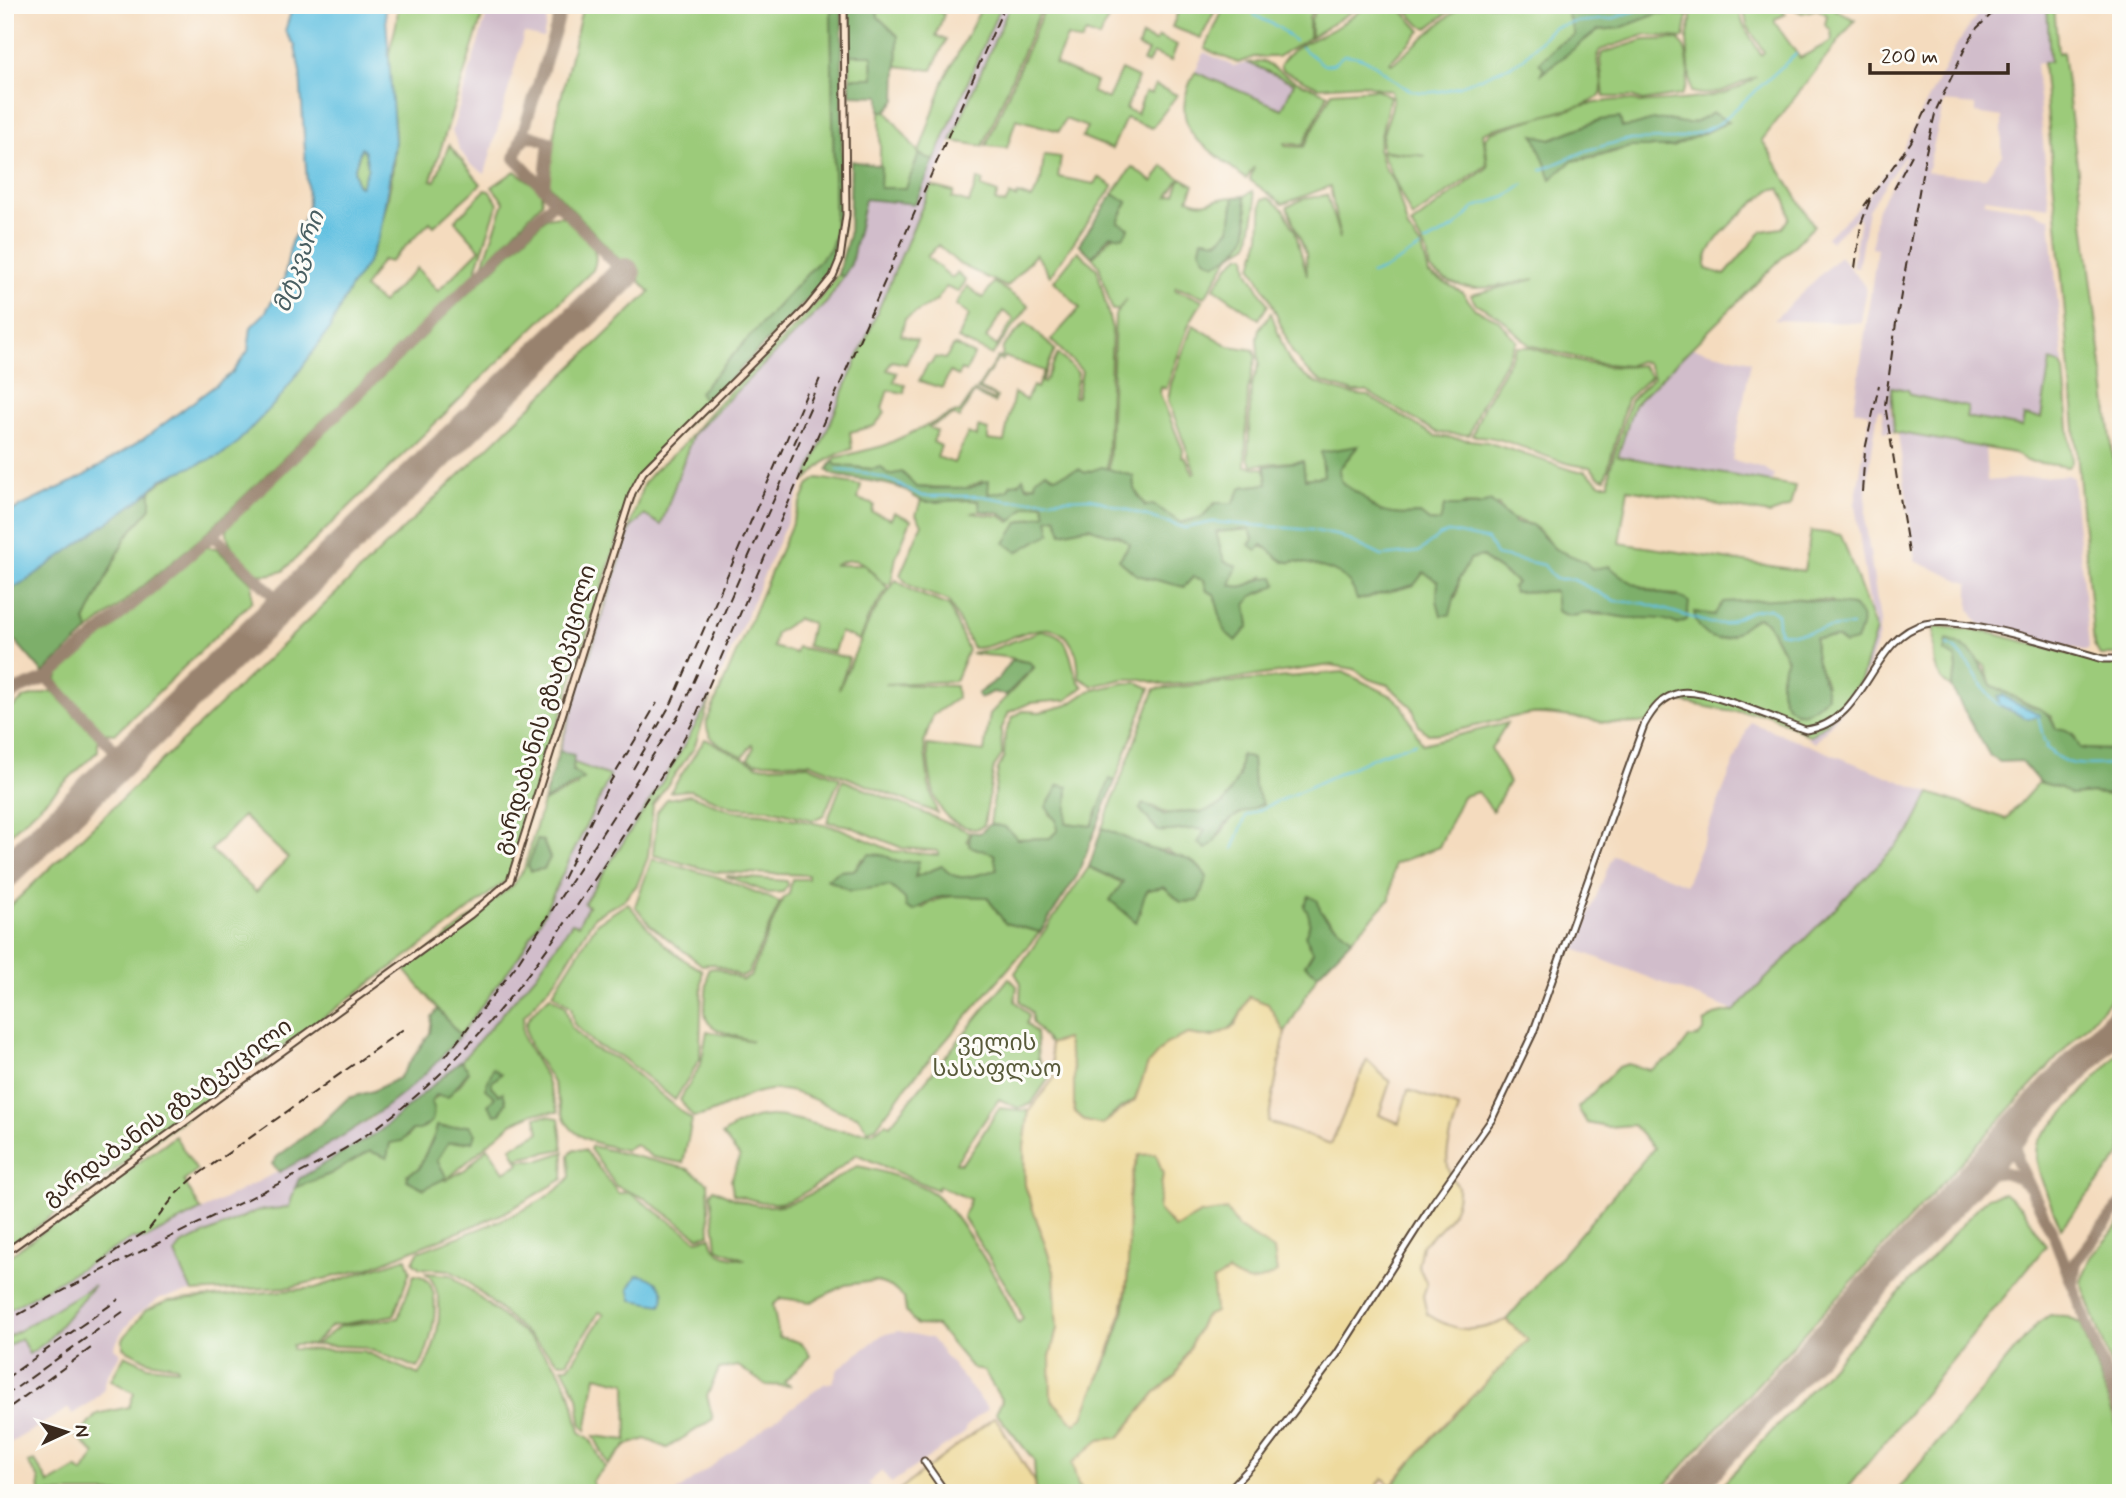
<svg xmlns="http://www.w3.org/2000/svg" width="2126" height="1498" font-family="Mynerve,'Noto Sans Georgian',sans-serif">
<rect width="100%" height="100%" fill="#fdfcf7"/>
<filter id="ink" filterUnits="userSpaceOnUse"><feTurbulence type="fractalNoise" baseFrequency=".0143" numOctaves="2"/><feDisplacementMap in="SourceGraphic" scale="14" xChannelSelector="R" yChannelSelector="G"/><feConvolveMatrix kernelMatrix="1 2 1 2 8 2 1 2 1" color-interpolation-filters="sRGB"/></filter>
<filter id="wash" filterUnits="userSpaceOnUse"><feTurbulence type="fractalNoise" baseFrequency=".00686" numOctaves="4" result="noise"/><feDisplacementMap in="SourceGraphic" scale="28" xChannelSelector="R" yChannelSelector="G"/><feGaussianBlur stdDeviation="1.57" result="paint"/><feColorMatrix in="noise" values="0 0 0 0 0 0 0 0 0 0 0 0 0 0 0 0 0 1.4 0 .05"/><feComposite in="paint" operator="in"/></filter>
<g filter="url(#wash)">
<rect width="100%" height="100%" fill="#f4dbbe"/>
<path fill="#d1bdcb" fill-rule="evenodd" d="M 512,5 L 543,14 L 547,20 L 543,38 L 524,33 L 485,174 L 470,164 L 460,150 L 452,131 L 489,6 Z
M 1001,5 L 1010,5 L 711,698 L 673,765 L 584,903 L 589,906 L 577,925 L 572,923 L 536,975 L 467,1055 L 380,1131 L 299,1179 L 289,1207 L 256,1211 L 181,1245 L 175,1254 L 192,1292 L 160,1298 L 134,1317 L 121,1333 L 114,1348 L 121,1353 L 107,1376 L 103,1391 L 94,1400 L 72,1414 L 69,1408 L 5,1446 L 5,1348 L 21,1338 L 30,1354 L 46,1342 L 91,1287 L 5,1339 L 5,1312 L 133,1237 L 146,1239 L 324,1148 L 372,1119 L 447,1051 L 519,956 L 542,917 L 610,776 L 572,762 L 574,755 L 559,751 L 630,529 L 644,515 L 661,524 L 693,434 L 827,302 L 851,264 L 865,198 L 915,204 Z
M 1984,5 L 2047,5 L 2050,62 L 2036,64 L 2049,207 L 1985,198 L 1984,202 L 2030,210 L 2050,218 L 2064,371 L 2061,364 L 2050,362 L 2041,419 L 2022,427 L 1965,417 L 1967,407 L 1910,395 L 1890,407 L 1894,432 L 1884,432 L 1882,410 L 1878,410 L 1866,491 L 1866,526 L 1880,622 L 1878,639 L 1861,687 L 1815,743 L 1807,738 L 1827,723 L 1875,621 L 1870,609 L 1855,504 L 1870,413 L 1854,410 L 1877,249 L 1872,248 L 1876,212 L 1906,157 L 1904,156 L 1868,210 L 1858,268 L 1852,267 L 1860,218 L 1857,217 L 1831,242 L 1827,237 L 1863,203 L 1901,152 L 1957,44 ZM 1944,102 L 1975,105 L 1975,113 L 2002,117 L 2002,155 L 1985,178 L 1927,172 Z
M 1204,52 L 1233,66 L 1248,63 L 1294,83 L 1282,110 L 1195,72 Z
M 1840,256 L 1866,287 L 1861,323 L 1774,320 Z
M 1691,348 L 1751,361 L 1732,460 L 1764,468 L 1774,475 L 1772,482 L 1618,456 L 1634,405 Z
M 1898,433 L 1985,448 L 1987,481 L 2068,475 L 2073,478 L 2089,647 L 2086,651 L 1980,625 L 1969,609 L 1969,584 L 1915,561 Z
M 1750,722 L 1930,793 L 1910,832 L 1734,1011 L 1575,949 L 1613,855 L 1686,884 Z
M 898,1331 L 931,1338 L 988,1409 L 967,1425 L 963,1434 L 891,1483 L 882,1471 L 868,1483 L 875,1493 L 675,1493 L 824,1384 L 833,1382 L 838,1369 L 882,1335 Z"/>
<path fill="#9ccb7a" stroke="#6c7a4c" stroke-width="2" fill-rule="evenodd" d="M 397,5 L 485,7 L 431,180 L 435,181 L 449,145 L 481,184 L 434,226 L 430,222 L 390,262 L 382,260 L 364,288 L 382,303 L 417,268 L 438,291 L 480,249 L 455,221 L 485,190 L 489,191 L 498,203 L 475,273 L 201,538 L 89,631 L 85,621 L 126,537 L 151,508 L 151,491 C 173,466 213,466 237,442 C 283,397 320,348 349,290 C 354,279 364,270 369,259 C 384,228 394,175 395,140 C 395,116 388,91 388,67 C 387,45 400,27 397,5 Z
M 583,5 L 831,5 L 835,235 L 831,248 L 700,392 L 707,404 L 645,466 L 637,479 L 508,879 L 454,922 L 5,1250 L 5,911 L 650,292 L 547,183 L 557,115 ZM 243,816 L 288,858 L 256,892 L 211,850 Z
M 847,5 L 933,5 L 932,8 L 944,14 L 936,36 L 946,40 L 932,70 L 897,66 L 898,36 L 878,17 L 876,7 Z
M 983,5 L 1001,5 L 934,161 L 919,154 L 907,188 L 880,188 L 880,111 L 886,111 L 919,153 L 944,80 Z
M 1010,5 L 1043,5 L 983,146 L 951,141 Z
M 1046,5 L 1113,8 L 1099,38 L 1086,33 L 1081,42 L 1067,37 L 1055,64 L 1096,82 L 1092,92 L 1108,99 L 1121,70 L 1138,78 L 1126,109 L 1137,114 L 1145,92 L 1151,93 L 1155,85 L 1177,95 L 1152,128 L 1126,118 L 1112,149 L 1082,137 L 1087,127 L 1065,119 L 1059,131 L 1016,119 L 1007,148 L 986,146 Z
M 1181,5 L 1218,5 L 1201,38 L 1172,27 Z
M 1225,5 L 1316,5 L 1309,17 L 1309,38 L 1277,57 L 1254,57 L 1238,63 L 1205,49 Z
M 1319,5 L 1362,5 L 1311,37 L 1311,19 Z
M 1368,5 L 1397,5 L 1421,31 L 1390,62 L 1392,64 L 1462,5 L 1564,5 L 1575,35 L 1558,44 L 1540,63 L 1545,68 L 1541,73 L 1598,30 L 1620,28 L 1659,13 L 1688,15 L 1684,38 L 1645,35 L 1600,50 C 1592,65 1606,78 1601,93 C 1596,110 1503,122 1483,133 L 1487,165 L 1412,218 L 1381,151 L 1425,156 L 1382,150 C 1379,129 1398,109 1391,91 L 1362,84 L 1318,87 L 1282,70 L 1280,66 C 1292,44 1315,40 1335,28 C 1346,21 1357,13 1368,5 Z
M 1401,5 L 1457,5 L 1428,28 L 1420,25 Z
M 1690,5 L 1738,5 L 1743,24 L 1761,55 L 1764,52 L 1747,25 L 1743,5 L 1777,5 L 1786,14 L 1775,19 L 1775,23 L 1800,58 L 1832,41 L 1831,30 L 1825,25 L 1827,15 L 1817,9 L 1802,13 L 1786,5 L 1827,5 L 1855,20 L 1762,140 L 1814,226 L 1634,405 L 1618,456 L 1795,486 L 1790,507 L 1770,514 L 1628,489 L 1619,543 L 1804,571 L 1811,531 L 1841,535 L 1876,630 L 1861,680 L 1827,723 L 1810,736 L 1768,714 L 1727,711 L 1673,700 C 1667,708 1661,718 1650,721 C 1611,730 1572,712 1533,714 C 1497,717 1464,733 1428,734 L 1419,726 L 1412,707 L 1388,685 L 1369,679 L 1354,669 L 1331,665 L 1220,681 L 1165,685 L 1142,679 L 1123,679 L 1093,686 L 1080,678 C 1077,669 1079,659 1075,651 C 1054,602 1006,649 973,648 L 949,602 C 932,592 913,594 900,575 L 922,524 L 916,515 L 921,500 C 932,504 964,498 979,501 L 980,511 L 971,513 L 1000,516 L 1010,522 L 1025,507 L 1044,503 L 1046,515 L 1022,521 L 1006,543 L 1034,543 L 1044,536 L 1048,518 L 1057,517 L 1062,533 C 1068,532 1074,529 1079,528 C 1091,525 1121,537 1130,543 L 1119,560 L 1137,575 L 1184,587 L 1193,577 L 1204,580 L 1207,591 L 1214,594 L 1225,632 L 1249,626 L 1246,605 L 1252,596 L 1270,589 L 1264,576 L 1243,588 L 1230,585 L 1216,532 L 1251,529 L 1253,539 L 1250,544 L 1270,549 C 1277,559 1283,565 1296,561 C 1325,568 1349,567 1358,600 L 1414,585 L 1424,572 L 1438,582 L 1437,600 L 1441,615 L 1457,595 L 1459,579 L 1470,559 L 1482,556 C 1492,568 1506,572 1517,583 L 1514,592 L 1555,591 L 1558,596 L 1556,605 L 1583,614 L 1659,617 L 1677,624 L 1678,595 L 1663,594 L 1592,569 C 1581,558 1564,557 1554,548 C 1547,541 1543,532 1535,527 C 1520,517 1511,526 1499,505 L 1463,504 L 1440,522 L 1429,521 L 1420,514 C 1406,515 1387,516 1375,508 C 1369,504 1364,497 1358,493 C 1345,485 1340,486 1339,469 L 1357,447 L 1324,476 L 1305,479 L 1303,461 L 1252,465 L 1248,459 L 1251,386 L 1259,365 L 1257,338 L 1259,329 L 1271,313 C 1277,328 1282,346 1289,360 C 1301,382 1345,395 1368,396 L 1435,436 L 1487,442 L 1575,471 L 1585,471 L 1601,484 L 1609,484 L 1610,469 L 1630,401 L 1654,377 L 1647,363 L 1639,361 L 1628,366 L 1597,363 L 1529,345 L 1500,317 L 1475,303 L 1471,295 L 1535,279 C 1496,286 1464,299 1430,269 L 1427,252 L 1411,225 L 1488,167 L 1485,138 L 1491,132 C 1525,123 1612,90 1640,103 C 1679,99 1725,102 1756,77 C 1738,83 1714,100 1691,92 L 1687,40 L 1691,20 ZM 1713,113 L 1728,122 L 1672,147 L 1631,147 L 1593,158 L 1572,161 L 1534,136 L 1551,139 L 1600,120 L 1620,118 L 1622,127 L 1632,128 L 1664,121 L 1678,125 L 1694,124 ZM 1780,188 L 1788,206 L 1789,218 L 1782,228 L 1762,231 L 1725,275 L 1706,269 C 1702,241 1751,207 1770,190 ZM 1790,598 L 1832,601 L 1838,638 L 1815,638 L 1815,657 L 1826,685 L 1796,713 C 1781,696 1775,681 1787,660 L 1767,622 L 1758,618 L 1746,622 L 1733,635 L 1695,612 L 1715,615 Z
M 2047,5 L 2054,5 L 2058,53 L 2063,52 L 2121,519 L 2121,655 L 2100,655 L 2094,645 L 2043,63 L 2050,61 Z
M 1142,36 L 1155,42 L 1159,37 L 1177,45 L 1171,61 L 1153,53 L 1148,64 L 1143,62 L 1148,51 L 1138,47 Z
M 1678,39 C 1691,51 1691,83 1681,95 L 1642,101 L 1632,97 L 1604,97 L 1600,60 L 1602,53 L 1644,40 Z
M 850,55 L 872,55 L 873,78 L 850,78 Z
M 1262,61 L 1294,80 L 1328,94 L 1303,145 L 1285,143 L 1285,146 L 1304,147 L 1332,92 L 1376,89 L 1390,96 L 1378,149 L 1384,167 L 1395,183 L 1408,229 L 1423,250 L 1429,274 L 1462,292 L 1475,309 L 1497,319 L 1517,341 L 1479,409 L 1469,435 L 1438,433 L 1367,392 L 1353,392 L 1322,382 L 1305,369 L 1292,352 L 1269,297 L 1252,267 L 1260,237 L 1262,199 L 1269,198 L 1284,210 L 1295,231 L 1307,275 L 1306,253 L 1287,207 L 1303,199 L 1327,195 L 1340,239 L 1330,186 L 1283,204 L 1250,180 L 1254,167 L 1246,179 L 1196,139 C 1178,117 1183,95 1195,72 L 1282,109 L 1294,83 L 1248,63 Z
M 361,148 L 365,152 L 368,168 L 361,186 L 357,185 L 354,171 Z
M 1044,155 L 1061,157 L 1058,177 L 1094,184 L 1098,177 L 1113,186 L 1050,276 L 1036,254 L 1007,287 L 959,264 L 938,245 L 927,257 L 952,278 L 957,273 L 966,281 L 958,292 L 946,287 L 936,301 L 905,319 L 901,335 L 917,340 L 906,364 L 892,361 L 887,370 L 897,373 L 894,382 L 905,385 L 904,393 L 888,390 L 882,408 L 885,413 L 874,426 L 850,432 L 852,449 C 830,455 820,465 805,482 L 931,186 L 954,192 L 952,198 L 969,203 L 978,179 L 983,181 L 981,187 L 998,193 L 995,201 L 1005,204 L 1010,195 L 1016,198 L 1018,194 L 1032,199 L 1041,181 Z
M 1163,166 L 1180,178 L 1168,196 L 1175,194 L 1181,178 L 1194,185 L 1188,199 C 1208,208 1215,197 1234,197 L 1230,229 L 1218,241 L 1202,239 L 1239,250 L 1247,210 L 1244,196 L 1253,191 L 1256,205 L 1249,244 L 1229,257 L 1205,297 L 1176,287 L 1175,290 L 1203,300 L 1190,322 L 1166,389 L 1161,387 L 1160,394 L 1183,450 L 1182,457 L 1186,458 L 1193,474 L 1195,472 L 1168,400 L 1171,384 L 1193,325 L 1229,346 L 1254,350 L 1256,357 L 1248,390 L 1245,466 L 1267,469 L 1268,484 L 1242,487 L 1233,503 L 1215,503 L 1202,517 L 1180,523 L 1154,505 L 1146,506 L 1134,488 L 1133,476 L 1109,470 L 1115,315 L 1126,299 L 1119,310 L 1112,310 L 1099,266 L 1092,257 C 1109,244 1105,237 1128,229 L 1118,222 L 1127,202 L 1113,194 L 1132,167 L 1153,182 Z
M 515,171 L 541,190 L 542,203 L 483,265 L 504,202 L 492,187 Z
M 559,216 L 565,217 C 580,232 604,247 593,270 L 283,571 C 276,573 269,576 261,574 C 246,570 224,542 227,527 L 546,218 Z
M 1078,251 L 1097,269 L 1112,329 L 1107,468 L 1085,473 L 1079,469 L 1055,477 L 1051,475 C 1040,482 1032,489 1019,483 L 1007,491 L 988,494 L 982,481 L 967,488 L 916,487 L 908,477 L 888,475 L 881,467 L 872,469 L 836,465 L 833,461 L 836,458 L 883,446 L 956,412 L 959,413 L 974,391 L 994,401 L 995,397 L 977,389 L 998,357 L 1002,358 L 1003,347 L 1026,322 L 1055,350 L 1041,382 L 1044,383 L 1058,354 L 1078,373 L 1074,397 L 1077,397 L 1082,371 L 1051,340 L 1080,308 L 1054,281 ZM 1005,357 L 1044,371 L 1037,388 L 1033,386 L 1026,400 L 1014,393 L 1004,442 L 988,440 L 988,430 L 978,427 L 977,437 L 968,433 L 954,463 L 937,457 L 941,446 L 933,442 L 937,431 L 929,427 L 954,415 L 959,418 L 974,393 L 994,403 L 997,397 L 979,388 L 998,359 L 1002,361 Z
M 1241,255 L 1246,255 L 1248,271 L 1268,305 L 1259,319 L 1214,288 L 1229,265 Z
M 838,274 L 843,277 L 827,302 L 693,434 L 661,525 L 644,515 L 630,529 L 559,751 L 643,485 C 654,466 674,457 687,440 C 732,380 796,337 838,274 Z
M 994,282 L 1029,306 L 992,355 L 958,339 L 969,315 L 956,305 L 967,286 L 983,298 ZM 1003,311 L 1014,319 L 997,346 L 986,338 Z
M 954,345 L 974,355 L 966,372 L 961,370 L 958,376 L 950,372 L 942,388 L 919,381 L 928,364 L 931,364 L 935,357 L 945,359 Z
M 1517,347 L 1528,347 C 1566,358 1602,372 1641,365 L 1651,376 L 1627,399 L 1605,479 L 1599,477 L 1590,467 C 1550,465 1509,434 1472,436 L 1483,408 Z
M 2050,361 L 2061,364 L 2064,371 L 2072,462 L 2068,467 L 2027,461 L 2014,453 L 1894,432 L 1891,387 L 1908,390 L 1911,395 L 1968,407 L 1966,417 L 2022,427 L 2024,416 L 2041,418 Z
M 818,478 L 861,485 L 858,499 L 874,505 L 872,512 L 891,519 L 894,512 L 911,520 L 896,557 L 891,584 L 884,584 C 866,568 863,552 834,565 L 864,565 L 888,588 L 869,616 L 859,640 L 840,632 L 834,652 L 807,646 L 812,623 L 797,619 L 776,633 L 773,647 L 795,653 L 797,647 L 849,658 L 839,689 L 871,617 L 896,580 L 914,592 L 949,606 L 968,650 L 955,681 L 885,684 L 956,686 L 957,698 L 933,715 L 924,743 L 929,785 L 937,813 L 811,763 L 754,762 L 748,759 L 754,747 L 752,744 L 743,757 C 728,748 704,742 707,721 L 809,484 Z
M 205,547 L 216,548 L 252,583 L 252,601 L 115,734 L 105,733 L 59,686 L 57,679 L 59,673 Z
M 1934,626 L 1987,632 L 2114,665 L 2121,664 L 2121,750 C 2106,749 2094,751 2079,748 L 2074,734 L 2056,729 L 2050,715 L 1991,685 L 1985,666 L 1957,643 L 1952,655 L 1956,659 L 1957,670 L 1951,687 C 1929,675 1934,648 1934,626 Z
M 1040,631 C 1078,631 1066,669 1083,687 L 1067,700 L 1030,703 L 1009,712 L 1001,730 L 1002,755 L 994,767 L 984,825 C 977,831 972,829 963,826 C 930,816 930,774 927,745 L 984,752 L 990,714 L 1034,668 C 1023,655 988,657 971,653 L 993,649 Z
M 1343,672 L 1392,696 L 1402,705 L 1422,744 L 1507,723 L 1491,749 L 1509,782 L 1493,811 L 1478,792 L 1463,796 L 1439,847 L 1394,864 L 1390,899 L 1352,939 L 1319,911 L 1310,915 L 1308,944 L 1313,952 L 1305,965 L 1318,974 L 1285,1033 L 1268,1004 L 1249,997 C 1233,1030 1227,1041 1188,1034 L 1148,1064 L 1135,1100 L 1120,1108 L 1102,1125 L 1085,1121 L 1074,1111 L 1074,1070 L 1066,1039 L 1050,1044 L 1032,1022 L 1032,1013 L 1020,1001 L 1021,983 L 1015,973 L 1089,867 L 1123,883 L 1141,911 L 1141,900 L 1148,890 L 1164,887 L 1181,902 L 1198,901 L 1207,877 L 1167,850 L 1155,851 L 1102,828 L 1155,689 ZM 1241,755 L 1252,759 L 1254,786 L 1219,836 L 1199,843 L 1205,830 C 1189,826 1175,833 1158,831 L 1140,809 L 1153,806 C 1168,817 1172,812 1189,811 C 1193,810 1196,813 1200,813 C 1231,811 1239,780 1241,755 Z
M 1124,683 L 1139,683 L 1150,688 L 1115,781 L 1110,780 L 1092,826 L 1066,823 L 1068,788 L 1049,814 L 1056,820 L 1057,831 L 1050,838 L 1017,839 L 1005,827 L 990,824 L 998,769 L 1004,758 L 1005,734 L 1013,717 L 1023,711 L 1040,712 L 1068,705 L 1089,691 Z
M 52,691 L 98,739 L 98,751 L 5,839 L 5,714 L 24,698 Z
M 711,698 L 694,748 L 653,805 L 648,857 L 637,885 L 624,900 L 595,916 L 558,977 L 524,1016 L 522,1030 L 525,1042 L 545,1076 L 558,1112 L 534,1113 L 512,1123 L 445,1181 L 466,1169 L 488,1147 L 504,1172 L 519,1164 L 517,1160 L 540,1160 L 564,1152 L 563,1179 L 502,1214 L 369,1268 L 291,1287 L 192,1292 L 175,1254 L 181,1245 L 256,1211 L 289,1207 L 295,1188 L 330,1174 L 370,1151 L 380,1155 L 390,1143 L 408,1137 L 412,1130 L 420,1130 L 432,1121 C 430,1092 432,1100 455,1089 C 461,1086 465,1077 469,1071 L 461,1061 L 536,975 L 572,923 L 578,925 L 588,906 L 584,903 L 673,765 ZM 469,1125 L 467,1142 L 448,1143 L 437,1160 L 445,1180 L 408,1174 L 419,1169 C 423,1153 435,1141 437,1126 L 451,1128 Z
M 705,739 L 759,766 L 808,765 L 840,778 L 824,815 L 813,820 L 770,809 L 733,807 L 690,790 L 670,792 Z
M 572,762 L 610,776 L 542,917 L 519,956 L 460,1035 L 405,970 L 514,884 L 524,869 L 543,802 L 577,786 ZM 543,841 L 550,858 L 545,866 L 528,866 L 534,850 Z
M 843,780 L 970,832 L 967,841 L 977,849 L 988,850 L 994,854 L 998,870 C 976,874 958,886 942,866 L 915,877 L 919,862 L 897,862 L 884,855 L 862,859 L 854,870 L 839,871 L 828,880 L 837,884 L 890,886 L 923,908 C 941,894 964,894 987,897 L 1005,923 L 1040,932 L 908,1084 L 876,1127 L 868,1130 L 857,1116 C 825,1109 798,1084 764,1091 C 740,1095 717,1115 693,1117 L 680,1100 L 701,1064 L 707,1031 L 752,1041 C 693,1024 705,1025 708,969 L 716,968 L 742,980 L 750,977 L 783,898 L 789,894 L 792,879 L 808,879 L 808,875 L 715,872 L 653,855 L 657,812 L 667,799 L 690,795 L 733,811 L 765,813 L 839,828 L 893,851 L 938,855 L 938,851 L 902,848 L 849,826 L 827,822 Z
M 2039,782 L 2061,788 L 2072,795 L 2093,793 L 2121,796 L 2121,988 L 1658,1493 L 1386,1493 L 1432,1437 L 1527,1340 L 1506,1320 L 1654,1148 L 1633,1125 L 1607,1127 L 1587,1123 L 1578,1108 L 1618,1067 L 1628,1064 L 1650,1070 L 1676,1055 L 1689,1038 L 1699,1036 L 1704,1030 L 1704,1023 L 1714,1015 L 1734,1011 L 1910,832 L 1930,793 L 2006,819 Z
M 652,859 L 718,877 L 780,902 L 748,974 L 742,977 L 714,964 L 702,965 L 650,925 L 635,906 Z
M 726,876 L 786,881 L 788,885 L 783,892 L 768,893 Z
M 628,903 C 647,929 673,956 702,970 L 700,1059 L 675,1100 L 620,1056 L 595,1045 L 574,1024 L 571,1007 L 553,993 L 597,923 Z
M 1009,978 L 1017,986 L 1015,1001 L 1029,1015 L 1027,1024 L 1036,1033 L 1038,1059 L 1051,1075 L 1031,1104 L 1018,1108 L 999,1099 L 956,1162 L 960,1164 L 970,1154 L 999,1108 L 1029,1111 L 1024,1147 L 1025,1185 L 1054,1271 L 1057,1329 L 1050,1357 L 1090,1397 C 1107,1362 1125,1323 1127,1284 C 1130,1241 1122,1196 1139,1155 L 1156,1153 L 1163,1174 L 1158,1209 L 1174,1228 L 1200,1214 L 1227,1210 L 1238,1227 L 1274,1249 L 1277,1272 C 1256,1285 1248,1285 1228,1272 L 1216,1312 L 1204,1317 L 1175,1377 L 1156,1392 L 1119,1438 L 1099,1440 L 1078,1485 L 1085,1493 L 1036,1493 L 1034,1460 L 996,1413 L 1002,1401 L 984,1371 L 973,1369 L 937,1326 L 917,1325 L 906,1312 L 904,1298 L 891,1287 L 875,1281 L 845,1285 L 811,1302 L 781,1298 L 773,1305 L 779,1337 C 795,1341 802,1339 810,1356 L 784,1382 L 791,1386 L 766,1385 L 738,1366 L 719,1369 L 707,1396 L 713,1419 L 667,1448 L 646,1439 L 627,1445 L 608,1465 L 594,1436 L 627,1440 L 626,1383 L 596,1376 L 586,1430 L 581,1424 L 578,1397 L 562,1367 L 568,1367 L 573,1361 L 604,1314 L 599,1312 L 567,1362 L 559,1362 L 466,1280 L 449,1270 L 420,1268 L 413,1262 L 418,1252 C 456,1237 547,1208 570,1177 L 569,1155 L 574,1149 L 585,1150 L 618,1193 L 630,1193 L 697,1240 L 711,1237 C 714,1257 728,1256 746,1260 L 717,1248 L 711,1193 L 714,1189 C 779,1224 799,1200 857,1166 C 876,1169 923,1183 937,1196 C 965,1223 1004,1287 1018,1323 L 1023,1319 L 1016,1301 L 963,1217 L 970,1199 L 939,1186 L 937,1190 L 856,1154 C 837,1171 811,1192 787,1201 C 770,1207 749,1199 733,1194 L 731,1180 L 740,1157 L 722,1135 C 762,1105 785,1117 829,1128 C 843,1132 859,1131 873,1132 L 886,1123 L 890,1125 Z
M 550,996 L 565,1006 L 571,1027 L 592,1048 L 618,1059 L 692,1120 L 683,1163 L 652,1157 L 635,1144 L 625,1150 C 608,1146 588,1143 574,1131 C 560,1119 560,1099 553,1083 C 544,1064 524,1047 526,1024 C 528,1014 543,1003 550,996 Z
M 2121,1050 L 2121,1155 L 2061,1228 C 2053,1207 2028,1160 2039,1140 Z
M 547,1116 L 559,1118 L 563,1149 L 516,1158 L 511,1147 L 539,1133 L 536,1117 Z
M 175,1136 L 197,1171 L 184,1181 L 201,1210 L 146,1239 L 133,1238 L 5,1312 L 5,1259 Z
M 592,1146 L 688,1169 L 708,1183 L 710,1234 L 699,1237 L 644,1198 L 616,1186 L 590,1149 Z
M 2004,1193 L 2022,1208 L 2046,1246 L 1843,1493 L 1715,1493 L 1979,1206 L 1988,1197 Z
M 2121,1222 L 2121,1392 L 2081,1281 L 2091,1257 Z
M 406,1258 L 410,1271 L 394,1315 L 332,1326 L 312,1345 L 292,1345 L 292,1349 L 363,1351 L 419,1375 C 437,1353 450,1295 426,1273 L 451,1275 L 528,1337 L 557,1367 L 572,1397 L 580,1432 L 590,1439 L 605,1467 L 592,1481 L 596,1493 L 40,1493 L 39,1479 L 28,1463 L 35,1461 L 49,1484 L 77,1468 L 83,1473 L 95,1454 L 77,1437 L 97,1414 L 129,1407 L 134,1393 L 111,1380 L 125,1355 L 148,1366 L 177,1369 L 177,1366 L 148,1361 L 123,1348 L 123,1339 L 146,1310 L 168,1301 L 315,1288 Z
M 414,1275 C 450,1276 431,1351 418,1368 L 363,1347 L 315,1345 L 340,1326 L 398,1318 Z
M 94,1285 L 46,1342 L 29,1354 L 21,1338 L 5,1348 L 5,1339 Z
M 2050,1315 L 2066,1316 L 2081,1324 L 2121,1438 L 2121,1493 L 1895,1493 L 2037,1324 Z"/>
<path fill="#7daf6a" stroke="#5c6c44" stroke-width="2" d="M 831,5 L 842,7 C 843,54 842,101 842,147 C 843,194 851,243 823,283 L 707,404 L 699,392 L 831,248 L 835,235 Z
M 1564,5 L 1686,5 L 1688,15 L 1659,13 L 1620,28 L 1598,30 L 1540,75 L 1544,68 L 1539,63 L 1558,44 L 1575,35 Z
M 847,6 L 877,7 L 878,17 L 898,36 L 896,100 L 886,111 L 880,111 L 880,96 L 850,95 L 850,78 L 873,78 L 872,55 L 850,55 Z
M 1713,113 L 1729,122 L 1672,147 L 1631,147 L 1572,161 L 1551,179 L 1534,135 L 1551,139 L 1600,120 L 1620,118 L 1622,127 C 1634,128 1642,122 1654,120 C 1683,117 1680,133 1713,113 Z
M 919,154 L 934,161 L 915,204 L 865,199 L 851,264 L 843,277 L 838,274 L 849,235 L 851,161 L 881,166 L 880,188 L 906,188 Z
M 1113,194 L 1127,202 L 1118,222 L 1129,228 L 1123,237 L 1110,235 L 1092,257 L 1079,244 Z
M 1244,196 C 1252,233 1249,247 1215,264 L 1205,259 L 1200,249 L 1202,239 L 1219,241 L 1230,229 L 1234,197 Z
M 1358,446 L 1339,469 C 1340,486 1345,485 1358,493 C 1364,497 1369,504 1375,508 C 1387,516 1406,515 1420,514 L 1429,521 L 1440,522 L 1444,506 L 1477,506 L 1490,501 L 1516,523 L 1532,525 L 1555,549 L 1584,561 L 1592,569 L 1609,566 C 1625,580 1642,590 1663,594 C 1674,596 1680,596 1689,602 L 1687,620 L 1677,624 C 1661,616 1649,619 1633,618 C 1619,618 1606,613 1593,613 C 1576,612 1578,621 1557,611 L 1555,591 L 1514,592 L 1512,587 L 1517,583 C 1507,572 1492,568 1482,556 L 1470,559 L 1459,579 L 1450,615 L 1441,615 L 1437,600 L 1438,582 L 1424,572 L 1414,585 L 1357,600 C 1350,569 1323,568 1296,561 C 1279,566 1276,552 1262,545 L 1257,550 L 1249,545 L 1253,539 L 1250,529 L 1216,532 L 1224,561 L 1237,566 L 1230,585 C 1249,591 1257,576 1274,577 L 1277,585 L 1252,596 L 1246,605 L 1249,626 L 1236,641 L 1225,632 L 1214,594 L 1207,591 L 1204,580 L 1193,577 L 1184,587 L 1137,575 L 1119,560 L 1130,544 L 1118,535 L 1106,534 L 1089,527 L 1062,533 L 1056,517 L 1048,519 L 1051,533 L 1017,552 L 1005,543 L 1018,523 L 1046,514 L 1043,503 L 1025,507 L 1012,521 L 999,513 L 980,511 L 979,501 C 964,497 942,503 926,502 C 918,501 910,493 903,489 C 883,481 855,480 833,475 L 827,470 L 833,461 L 836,465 L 872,469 L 881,467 L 888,475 L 902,472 L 916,487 C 934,489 951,488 968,488 C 976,488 980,481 989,481 L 988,494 L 1007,491 L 1011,484 L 1019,483 L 1023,478 L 1027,487 L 1035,485 L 1036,478 L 1046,472 L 1055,477 L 1079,469 L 1085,473 L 1102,467 L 1133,476 L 1134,489 L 1145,506 L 1154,505 L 1181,523 L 1202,517 L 1215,503 L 1233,503 L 1242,487 L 1267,484 L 1265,466 L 1303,461 L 1305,479 L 1324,476 L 1321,452 Z
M 151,491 L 151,508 L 126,537 L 85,621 L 89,631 L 43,673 L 5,629 L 5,592 L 26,581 Z
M 1790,598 L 1853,606 C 1866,615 1862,627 1856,641 L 1845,644 L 1837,638 L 1815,638 C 1812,661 1825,675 1827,696 C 1792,737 1769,692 1787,659 L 1767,622 L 1758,618 C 1746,622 1741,631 1730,636 C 1711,645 1696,629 1694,612 L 1714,615 L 1723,602 Z
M 1947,640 C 1974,647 1980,662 1991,685 C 2000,689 2008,694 2017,699 C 2036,711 2045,703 2056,729 C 2070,727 2075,737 2080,748 C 2094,751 2106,749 2121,750 L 2121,796 L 2093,793 L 2072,795 L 2061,788 L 2039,782 L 2021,761 L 2000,762 L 1990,756 L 1951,687 L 1957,670 L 1956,659 L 1945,652 Z
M 1012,660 L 1029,662 L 1034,667 L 1006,695 L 993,692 L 980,698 L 977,694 L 999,678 Z
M 559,751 L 574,755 L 573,771 L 584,779 L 543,802 Z
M 1241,755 L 1252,759 L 1254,786 L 1263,804 C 1250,810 1232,815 1223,827 C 1217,836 1216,843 1206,849 L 1198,843 L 1205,830 C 1189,826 1174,833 1158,831 L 1140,809 L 1143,803 L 1165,815 L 1189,811 L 1201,813 L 1223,804 L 1239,776 Z
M 1110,779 L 1115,781 L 1077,876 L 1040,932 L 1005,923 L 987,897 L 948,896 L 936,898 L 913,911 L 906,907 L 905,899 L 890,886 L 850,891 L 827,879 L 839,871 L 854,870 L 869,854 L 884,855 L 897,862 L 919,861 L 915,877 L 942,866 C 957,886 975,874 997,870 L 994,854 L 969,846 L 970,832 L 980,833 L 990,824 L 1005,827 L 1018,839 L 1050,838 L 1057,831 L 1056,820 L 1046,807 L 1059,785 L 1068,787 L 1066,823 L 1092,826 Z
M 1102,828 C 1117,833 1129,840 1143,846 C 1166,856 1193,852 1207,877 L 1198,901 L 1181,902 L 1164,887 L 1148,890 C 1140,901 1142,911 1136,922 L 1110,900 L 1123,882 L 1089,867 Z
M 537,840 L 543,841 L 550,858 L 544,869 L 531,871 L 528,866 Z
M 1309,896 L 1318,901 C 1320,921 1340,925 1352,939 L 1318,974 L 1305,965 L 1313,952 L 1305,935 C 1312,923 1311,917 1304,906 Z
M 438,1009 L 460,1035 C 412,1097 347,1136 279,1172 L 272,1164 L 277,1157 L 322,1123 L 348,1098 L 373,1091 L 399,1078 L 430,1033 L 432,1017 Z
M 461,1061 L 469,1071 L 448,1097 L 435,1095 L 431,1101 L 434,1108 L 432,1121 L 420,1130 L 412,1130 L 402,1141 L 390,1143 L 387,1158 L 370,1151 L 330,1174 L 295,1188 L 299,1179 L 380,1131 Z
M 493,1068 L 501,1074 L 492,1082 L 492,1087 L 499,1095 L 503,1092 L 506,1102 L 500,1114 L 495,1115 L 488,1105 L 495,1097 L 485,1089 Z
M 469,1125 L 476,1134 L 473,1141 L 448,1143 L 437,1160 L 446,1176 L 444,1179 L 424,1189 L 407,1180 L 408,1174 L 419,1169 C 424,1153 435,1141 437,1126 L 446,1128 Z"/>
<path fill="#eeda9e" stroke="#94825e" stroke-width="2" d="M 1249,997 L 1268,1004 L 1285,1033 L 1268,1122 L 1331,1144 L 1367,1060 L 1390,1082 L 1379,1115 L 1399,1123 L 1408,1090 L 1459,1108 C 1452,1134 1437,1164 1458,1186 C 1460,1213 1441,1229 1422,1245 L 1418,1265 L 1427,1284 L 1423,1296 L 1427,1314 C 1454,1332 1475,1334 1506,1320 L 1528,1340 L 1432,1437 L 1391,1486 L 1383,1478 L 1371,1493 L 1085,1493 L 1078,1485 L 1072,1463 L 1099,1440 L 1119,1438 L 1156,1392 L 1175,1377 L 1204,1317 L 1215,1312 L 1213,1281 L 1228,1272 C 1248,1285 1256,1285 1277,1272 L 1274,1250 L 1238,1227 L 1227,1210 L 1200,1214 L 1175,1228 L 1158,1209 L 1163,1174 L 1156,1154 L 1139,1155 C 1121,1198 1133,1244 1126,1289 C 1119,1335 1099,1374 1083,1417 L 1075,1424 L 1051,1399 L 1050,1357 L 1057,1329 L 1054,1271 L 1025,1185 L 1024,1147 L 1029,1111 L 1055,1077 L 1050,1044 L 1066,1039 L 1074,1070 L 1074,1111 L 1085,1121 L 1102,1125 L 1135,1100 L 1148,1064 L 1166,1044 L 1188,1034 L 1211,1038 L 1235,1026 Z
M 995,1417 L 1033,1479 L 1036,1493 L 895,1493 Z"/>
<path fill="#63c1e1" stroke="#4f7680" stroke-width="2" fill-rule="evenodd" d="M 293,5 L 385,5 L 395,141 L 391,168 L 380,233 L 368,262 L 350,288 L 329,330 L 279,399 L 235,445 L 221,455 L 162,479 L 142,498 L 26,581 L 5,592 L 5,514 L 80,478 L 142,440 L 232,373 L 248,351 L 251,327 L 265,313 L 284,280 L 291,242 L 308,211 L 308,200 L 300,72 L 295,46 L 285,31 ZM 361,148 L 365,152 L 368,168 L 361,186 L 357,185 L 354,171 Z
M 2003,695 C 2014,707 2029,705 2040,716 L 2028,719 L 1999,705 L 1998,696 Z
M 637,1275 C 651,1275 671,1289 661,1305 L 632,1300 L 629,1288 Z"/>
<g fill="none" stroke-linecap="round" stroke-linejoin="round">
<path stroke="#63c1e1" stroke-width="2" d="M 1254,15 L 1278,27 L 1295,41
M 1301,47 L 1324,65 L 1333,64 L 1344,55 C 1366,55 1379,68 1395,81 C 1429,110 1479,76 1513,65 L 1523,59 L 1552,28 L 1575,22 L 1611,19 L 1647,7 L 1675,5
M 1541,170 L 1588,150 L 1625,140 L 1676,139 L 1703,131 L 1720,123 L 1796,54
M 1425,243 L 1455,227 L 1475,207 L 1506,197 L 1524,184
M 1371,274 L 1387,268 L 1420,248
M 837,470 L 866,473 L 892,481 L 922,496 L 981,496 L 1010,501 L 1090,498 L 1185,528 L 1213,522 L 1311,530 L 1340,536 L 1382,556 L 1419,552 L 1439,536 L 1450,532 L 1488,540 L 1496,555 L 1544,565 L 1555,579 L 1572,579 L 1615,601 L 1643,603 L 1710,623 L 1724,624 L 1752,611 L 1769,608 L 1777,614 L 1779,632 C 1801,638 1828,625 1852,626
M 1948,645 C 1973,658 1978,690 1999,705
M 2038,716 L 2044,741 L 2048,744 L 2046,747 C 2068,772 2090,763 2121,764
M 1233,849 L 1246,816 L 1379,755 L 1415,743"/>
<path stroke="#98826e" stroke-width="12" d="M 559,5 L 560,15 L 515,158 L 625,274
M 521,143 L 528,135 L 549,142 L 544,186
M 213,535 L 283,605
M 47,678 L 123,759
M 5,701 L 19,689 L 47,678 L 213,535 L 554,202
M 2022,1123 L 2015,1146 L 2017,1160 L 2054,1236 L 2121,1415
M 1967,1184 C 1987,1170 2006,1166 2026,1184
M 2073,1283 L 2076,1261 L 2121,1204"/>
<path stroke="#98826e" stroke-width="32" d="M 5,873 L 625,274
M 1684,1493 L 2022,1123 L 2121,1020"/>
</g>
</g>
<g filter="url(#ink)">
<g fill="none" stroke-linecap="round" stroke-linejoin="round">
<g stroke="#574536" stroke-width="9">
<path id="tertiary" d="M 924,1461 L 946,1493
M 1226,1493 L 1259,1458 L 1337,1354 L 1433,1203 L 1492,1119 L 1533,1033 L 1644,725 C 1652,710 1662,697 1679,693 C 1703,687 1780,721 1806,730 C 1867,723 1871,636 1925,624 C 1962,615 2064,648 2103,659 L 2121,659"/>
</g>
<g stroke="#574536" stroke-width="9">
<path id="secondary" d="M 5,1253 L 470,915 L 510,881 L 632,493 L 643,472 L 807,308 L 833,276 L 840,259 L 846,215 L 844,5"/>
</g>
<use href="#tertiary" stroke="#fff" stroke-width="5"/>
<use href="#secondary" stroke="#fbe5cf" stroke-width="5"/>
<path stroke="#3b2a1e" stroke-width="2" stroke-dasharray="10 5" stroke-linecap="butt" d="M 1894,189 L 1912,155
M 1864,206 L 1911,142 L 1931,100
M 1855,268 L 1861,224 L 1870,200
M 810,402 L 821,376
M 794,444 L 811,406
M 1862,492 L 1865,450 L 1879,385
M 1909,553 L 1885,405 L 1896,323 L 1926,152 L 1936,110 L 1968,42 L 1977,28 L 2001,5
M 633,769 L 672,702 L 809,388
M 563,879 L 609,784 L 657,703
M 445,1057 L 515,967 L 679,715 L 801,438
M 99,1263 L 149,1229 L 177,1193 L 196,1176 L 405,1028
M 5,1322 C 82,1279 163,1241 242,1202 C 287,1179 335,1158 376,1128 C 507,1032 586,891 673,758 L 693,722 L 1005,5
M 5,1379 L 119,1299
M 5,1396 L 124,1311
M 10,1407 L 91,1348"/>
</g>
</g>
<g text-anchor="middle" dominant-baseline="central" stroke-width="6" stroke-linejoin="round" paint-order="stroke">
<g font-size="23" fill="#3b2a1e" stroke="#fdfcf7">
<text transform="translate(546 710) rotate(-73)">გარდაბანის გზატკეცილი</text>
<text transform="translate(168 1113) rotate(-36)">გარდაბანის გზატკეცილი</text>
</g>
<g font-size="23" fill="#585a3a" stroke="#fdfcf7">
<text x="997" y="1044">ველის<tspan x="997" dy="26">სასაფლაო</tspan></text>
</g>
<g font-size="24" font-style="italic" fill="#495f62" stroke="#fdfcf7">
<text transform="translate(300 262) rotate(-70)">მტკვარი</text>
</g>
</g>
<rect width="2126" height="1498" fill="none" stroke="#fdfcf7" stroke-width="28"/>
<g transform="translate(66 1432) rotate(86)" stroke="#fdfcf7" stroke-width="5" paint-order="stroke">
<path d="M0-5L12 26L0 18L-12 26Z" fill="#3b2a1e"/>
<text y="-10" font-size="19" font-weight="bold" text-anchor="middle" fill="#3b2a1e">N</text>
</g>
<path d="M1870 63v10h138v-10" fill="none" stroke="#3b2a1e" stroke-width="3.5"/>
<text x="1881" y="63" font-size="21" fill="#3b2a1e" stroke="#fdfcf7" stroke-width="5" paint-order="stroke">200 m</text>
</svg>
